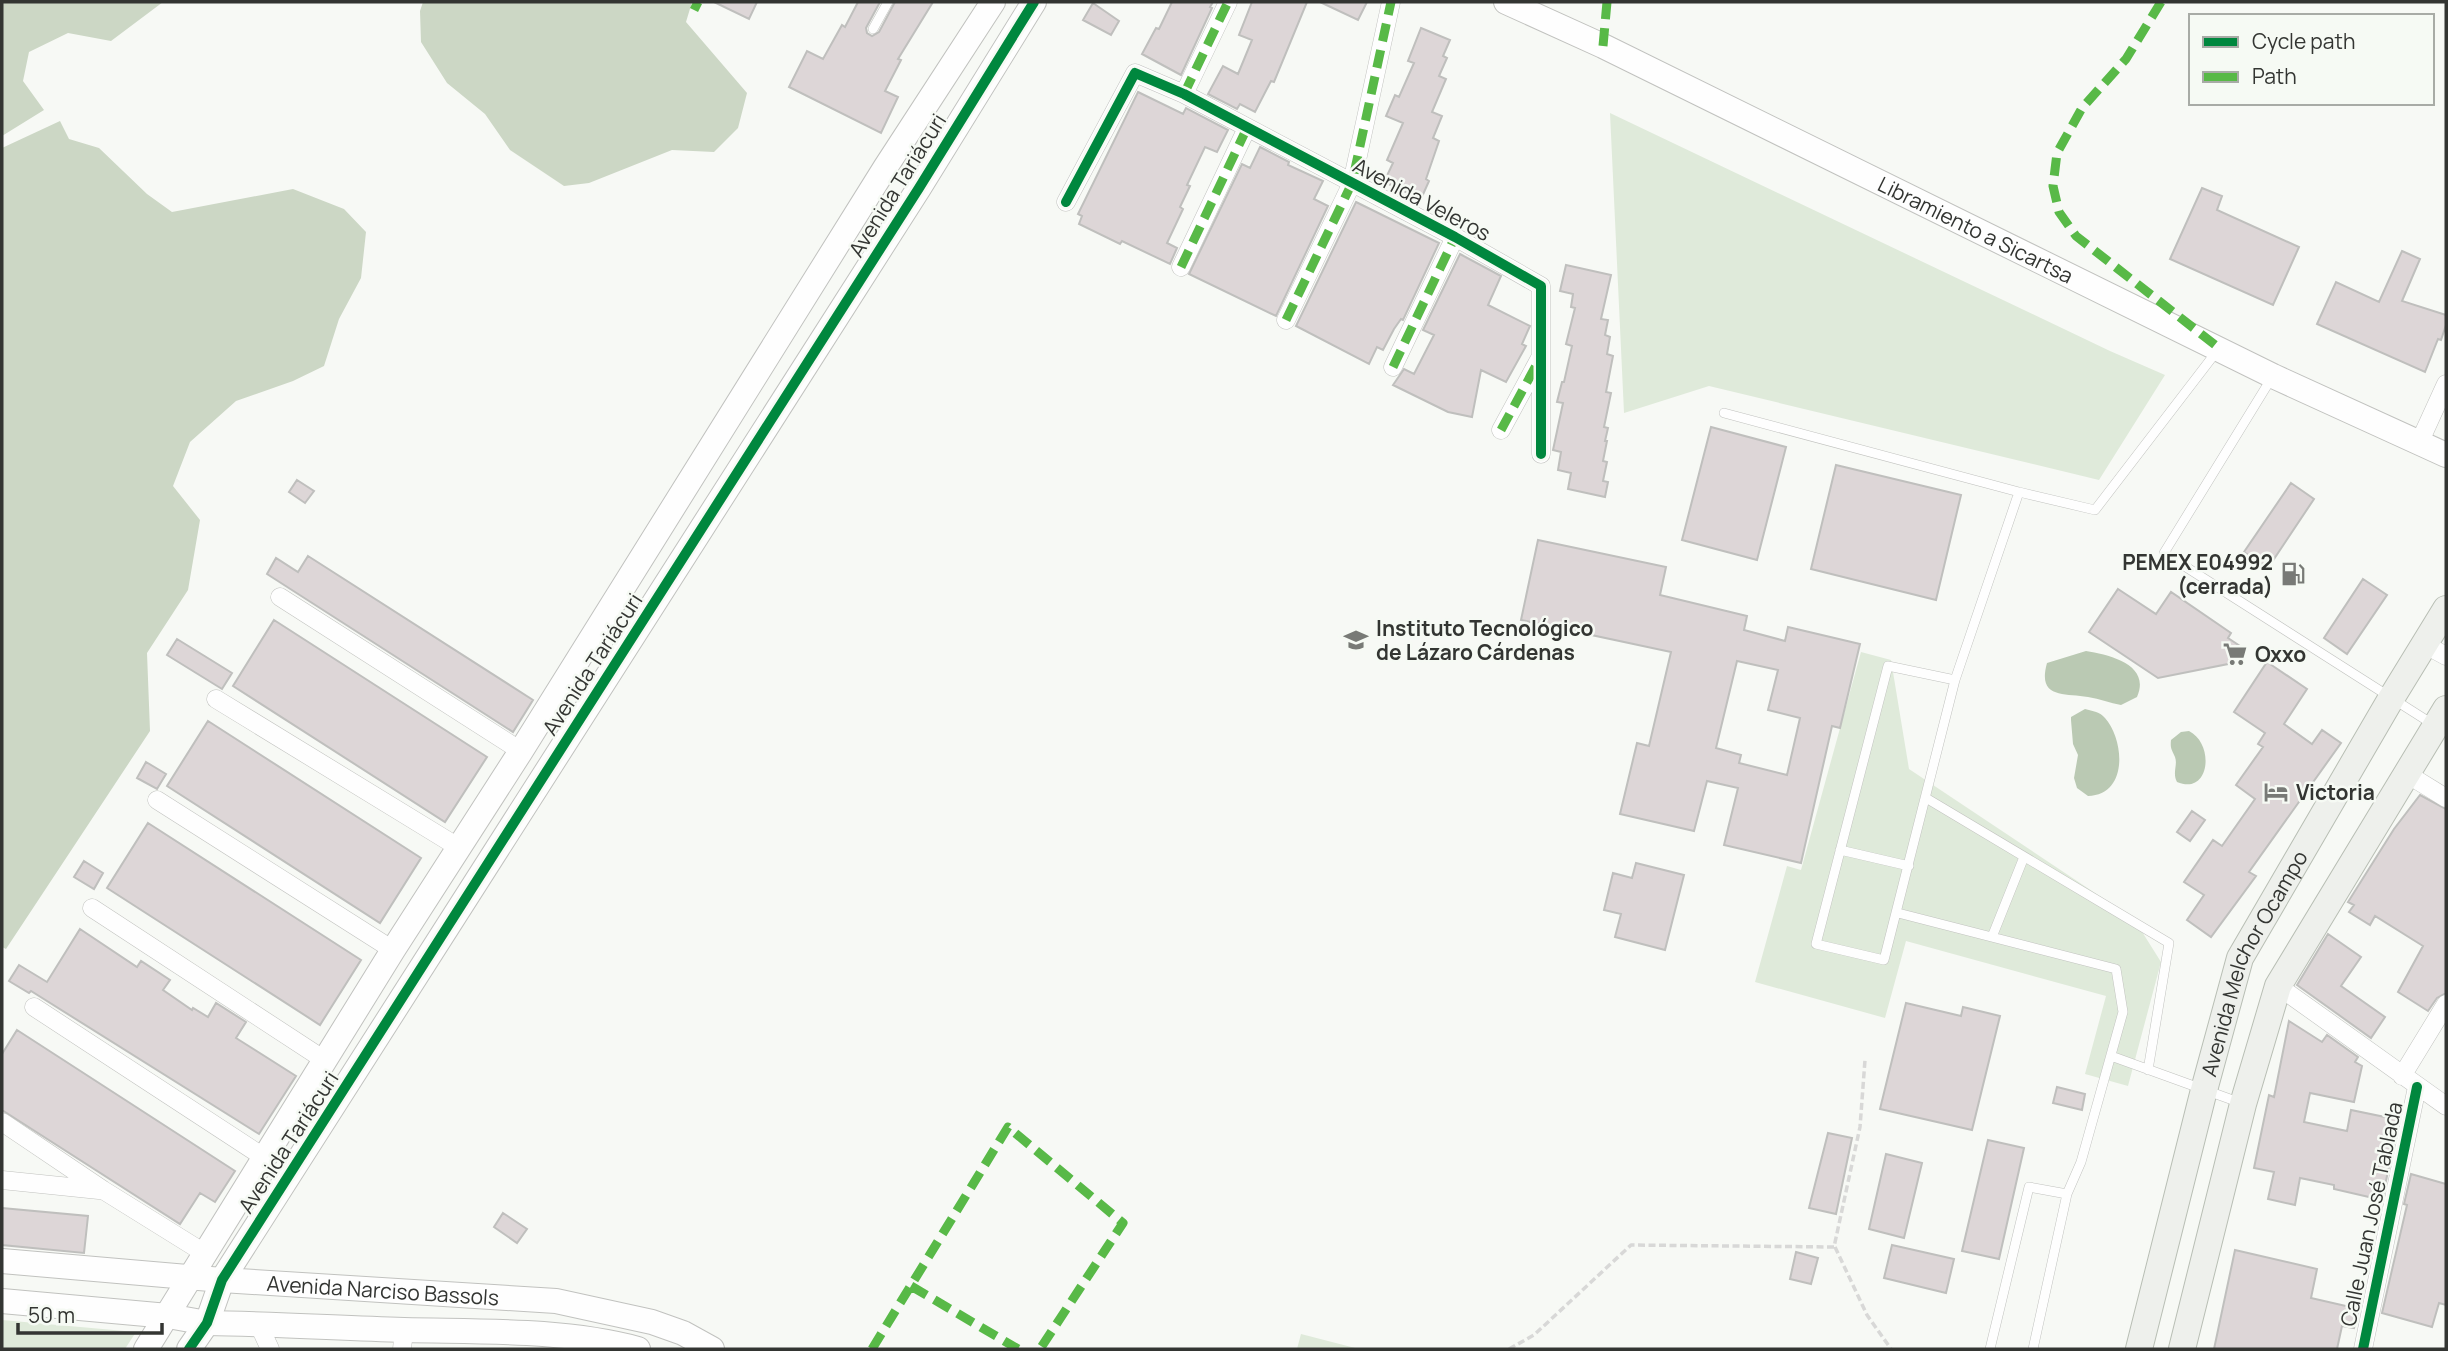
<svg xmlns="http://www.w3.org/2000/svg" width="2448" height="1351" font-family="Manrope,sans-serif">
<rect width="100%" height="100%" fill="#f7f9f5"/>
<path fill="#dfeada" d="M 1610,113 L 2110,351 L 2165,375 L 2099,480 L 1709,386 L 1624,413 Z
M 1861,652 L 1891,660 L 1909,769 L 2134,919 L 2161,962 L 2128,1086 L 2085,1074 L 2106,996 L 1906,941 L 1885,1018 L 1755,982 L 1787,866 L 1801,870 Z
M 2,1320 L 136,1332 L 125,1349 L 2,1349 Z
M 1301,1334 L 1359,1349 L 1297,1349 Z"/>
<path fill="#ccd7c5" d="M 2,2 L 163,2 L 111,41 L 68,33 L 29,52 L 23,81 L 44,110 L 2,136 Z
M 423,2 L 692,2 L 686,22 L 747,93 L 738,128 L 714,152 L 672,150 L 589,183 L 564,186 L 510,150 L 485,114 L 447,83 L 421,42 L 420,11 Z
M 60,121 L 69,139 L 99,148 L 147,194 L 172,212 L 293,189 L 344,209 L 366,232 L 361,278 L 339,319 L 324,366 L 293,381 L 236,401 L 190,442 L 173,486 L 200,520 L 188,590 L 147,653 L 150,731 L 6,949 L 2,947 L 2,148 Z"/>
<path fill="#bac9b3" d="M 2086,651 C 2111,655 2151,665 2137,697 L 2121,705 C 2110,703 2100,699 2088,697 C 2064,693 2037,699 2047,663 Z
M 2085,709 C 2093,711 2100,712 2105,718 C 2125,741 2128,795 2088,796 L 2077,788 L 2074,778 L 2078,755 L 2073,744 L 2071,720 L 2071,717 Z
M 2189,731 C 2215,744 2210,796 2177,782 C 2172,773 2178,765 2175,757 C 2172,750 2170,749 2171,740 L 2181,732 Z"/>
<path fill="#ddd6d7" stroke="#bfbfbd" stroke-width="2" fill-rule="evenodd" d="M 714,2 L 757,2 L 749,19 Z
M 858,2 L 880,2 L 866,28 L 867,33 L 872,36 L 879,32 L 895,2 L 933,2 L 898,59 L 901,60 L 885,91 L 898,97 L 881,133 L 789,87 L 807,51 L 823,59 L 842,25 L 845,27 Z
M 1172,2 L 1213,2 L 1210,7 L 1212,8 L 1181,75 L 1142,54 L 1156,28 L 1159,29 Z
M 1252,2 L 1307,2 L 1274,82 L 1271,81 L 1255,112 L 1240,104 L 1237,109 L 1208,94 L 1223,66 L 1238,74 L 1252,40 L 1239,35 Z
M 1320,2 L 1367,2 L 1358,20 Z
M 1093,3 L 1119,21 L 1111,35 L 1083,20 Z
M 1421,28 L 1450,40 L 1443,56 L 1447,58 L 1439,76 L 1446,79 L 1432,112 L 1442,116 L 1433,138 L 1439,141 L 1426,179 L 1429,181 L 1421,199 L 1384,182 L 1393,163 L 1387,160 L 1403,123 L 1386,116 L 1395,95 L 1399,97 L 1414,63 L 1408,61 Z
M 1138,92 L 1183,114 L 1186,108 L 1228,130 L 1217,152 L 1205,147 L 1187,185 L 1190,186 L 1180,207 L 1183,209 L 1167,243 L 1177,248 L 1170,264 L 1122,241 L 1120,244 L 1079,224 L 1082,216 L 1078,214 Z
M 1260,147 L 1289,162 L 1288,165 L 1323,181 L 1314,199 L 1328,206 L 1276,316 L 1189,274 L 1242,164 L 1250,168 Z
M 2202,188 L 2222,196 L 2217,210 L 2299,247 L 2273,305 L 2170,259 Z
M 1356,202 L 1439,243 L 1403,320 L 1401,319 L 1394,329 L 1383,350 L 1377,347 L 1369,364 L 1296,326 Z
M 2402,251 L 2420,259 L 2402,301 L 2446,315 L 2446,325 L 2441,340 L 2438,339 L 2425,372 L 2317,324 L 2336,282 L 2379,302 Z
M 1460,254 L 1501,276 L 1488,305 L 1530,326 L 1522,344 L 1526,346 L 1506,382 L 1481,370 L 1472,417 L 1448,412 L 1393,385 L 1404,369 L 1414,374 L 1434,335 L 1423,330 Z
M 1566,265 L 1611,275 L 1601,319 L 1608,320 L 1605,335 L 1610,337 L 1607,354 L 1613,356 L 1606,392 L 1611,393 L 1604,427 L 1608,428 L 1605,441 L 1607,441 L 1603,461 L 1607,462 L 1603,481 L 1608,482 L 1605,497 L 1568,489 L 1571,473 L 1558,470 L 1561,452 L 1553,450 L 1563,403 L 1557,402 L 1562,382 L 1564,382 L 1572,346 L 1566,344 L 1575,308 L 1571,307 L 1573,294 L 1560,291 Z
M 1711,427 L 1786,447 L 1757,560 L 1682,540 Z
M 1836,465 L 1961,495 L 1936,600 L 1811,569 Z
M 297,480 L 314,491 L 305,503 L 289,492 Z
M 2291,483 L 2314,499 L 2268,568 L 2244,552 Z
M 1538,540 L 1666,567 L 1660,595 L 1747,616 L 1744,630 L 1785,641 L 1788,627 L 1860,644 L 1840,728 L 1832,726 L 1801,863 L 1724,845 L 1738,788 L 1707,781 L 1694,831 L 1620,814 L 1637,743 L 1649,746 L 1671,652 L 1521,620 ZM 1737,661 L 1778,670 L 1768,710 L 1800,718 L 1787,775 L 1739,763 L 1741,755 L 1716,748 Z
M 308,556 L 533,700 L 513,732 L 267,574 L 276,558 L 298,572 Z
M 2363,579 L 2387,595 L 2347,654 L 2324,638 Z
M 2118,589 L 2156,614 L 2171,592 L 2231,633 L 2228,638 L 2240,646 L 2228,664 L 2158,678 L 2089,632 Z
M 274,620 L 487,757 L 445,822 L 233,686 Z
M 177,639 L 232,673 L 222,689 L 167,655 Z
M 2267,662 L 2307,689 L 2284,724 L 2312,744 L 2322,730 L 2341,743 L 2249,872 L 2256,876 L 2211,937 L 2187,920 L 2204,895 L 2184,882 L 2213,840 L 2222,846 L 2255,799 L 2236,785 L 2263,747 L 2258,744 L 2265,733 L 2234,712 Z
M 208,721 L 421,858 L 380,923 L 167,786 Z
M 146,762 L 166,774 L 157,789 L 137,778 Z
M 2420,795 L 2446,809 L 2446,993 L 2437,998 L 2428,1011 L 2398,992 L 2423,946 L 2375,916 L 2370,925 L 2349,912 L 2354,905 L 2348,902 L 2394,829 Z
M 2192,811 L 2205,820 L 2190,841 L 2177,832 Z
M 148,823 L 361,960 L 320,1025 L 107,888 Z
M 84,861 L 103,873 L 94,889 L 74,877 Z
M 1636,863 L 1684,875 L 1665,950 L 1615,937 L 1621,914 L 1604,910 L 1613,873 L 1632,878 Z
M 80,929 L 137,967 L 141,961 L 170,980 L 163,990 L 192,1010 L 193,1008 L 208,1017 L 216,1003 L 246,1022 L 236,1038 L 296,1076 L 259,1134 L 31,991 L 29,993 L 9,981 L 19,965 L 47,982 Z
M 2328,934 L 2361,957 L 2341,986 L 2385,1017 L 2371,1038 L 2297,985 Z
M 1906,1003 L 1961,1016 L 1963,1007 L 2000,1016 L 1972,1130 L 1880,1109 Z
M 2289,1021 L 2322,1042 L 2327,1035 L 2358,1057 L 2355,1062 L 2362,1066 L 2354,1102 L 2310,1093 L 2304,1122 L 2347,1131 L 2351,1110 L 2390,1118 L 2392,1112 L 2400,1114 L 2382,1200 L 2334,1189 L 2334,1185 L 2300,1178 L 2295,1205 L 2268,1199 L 2274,1172 L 2254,1168 L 2269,1095 L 2274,1097 Z
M 17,1030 L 235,1171 L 215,1202 L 200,1193 L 180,1224 L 2,1110 L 2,1054 Z
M 2057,1087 L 2085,1094 L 2082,1110 L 2053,1103 Z
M 1828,1133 L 1852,1138 L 1836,1214 L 1809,1208 Z
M 1988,1140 L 2024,1148 L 1999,1259 L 1962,1251 Z
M 1886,1154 L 1922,1163 L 1904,1238 L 1869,1229 Z
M 2411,1174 L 2446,1184 L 2446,1305 L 2439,1303 L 2432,1327 L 2382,1313 L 2407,1205 L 2404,1204 Z
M 2,1208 L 88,1216 L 84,1253 L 2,1245 Z
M 503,1213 L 527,1229 L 517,1243 L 494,1227 Z
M 1892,1245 L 1954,1259 L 1946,1293 L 1884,1278 Z
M 2235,1250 L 2317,1269 L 2311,1298 L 2359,1309 L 2354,1328 L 2342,1326 L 2337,1349 L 2214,1349 Z
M 1796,1252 L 1818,1258 L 1811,1284 L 1790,1279 Z"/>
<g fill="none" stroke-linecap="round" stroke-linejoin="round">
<g stroke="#c1c2bf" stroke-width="10">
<path id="lane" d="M 873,29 L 888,2
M 2271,379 L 2164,553 L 2434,725
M 1724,413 L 2019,492 L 1955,680 L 1884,960 L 1816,944 L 1888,666 L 1955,680
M 2019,492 L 2095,510 L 2217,351
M 1926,798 L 2169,943 L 2148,1070
M 1840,850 L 1909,866
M 1898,913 L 2116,969 L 2123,1012 L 2081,1162 L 2067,1194 L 2033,1349
M 1992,937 L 2024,857
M 2111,1056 L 2241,1103
M 1990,1349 L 2029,1187 L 2067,1194"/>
</g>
<g stroke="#c1c2bf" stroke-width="19">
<path id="street" d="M 1184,94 L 1228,2
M 1066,202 L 1135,73 L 1184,94 L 1455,237 L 1541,286 L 1541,454
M 1181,267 L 1247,128
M 1286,320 L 1352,183 L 1391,2
M 1393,367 L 1455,237
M 1501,430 L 1540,358
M 2420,441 L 2446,384
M 280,597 L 521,751
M 2424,644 L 2446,656
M 216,699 L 458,847
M 2407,774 L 2446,798
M 157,800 L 393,950
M 92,908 L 326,1061
M 2278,986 L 2446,1106
M 34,1007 L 265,1158
M 2402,1076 L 2446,1004
M 2,1122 L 103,1190 L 206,1254
M 2,1180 L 99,1190
M 258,1323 L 270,1349
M 402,1349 L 404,1330
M 2363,1349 L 2417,1087"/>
</g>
<g stroke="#c1c2bf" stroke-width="26">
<g id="secondary">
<path id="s1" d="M 1506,2 L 1603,46 L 2273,376 L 2446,455"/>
<path id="s2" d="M 2,1261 L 222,1280 L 556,1301 L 652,1322 L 683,1333 L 712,1349"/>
<path d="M 2,1301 L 168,1316 L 207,1323 C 273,1324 339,1328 404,1330 C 482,1332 563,1329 638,1349"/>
<path d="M 146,1349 L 393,950 L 521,751 L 885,168 L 993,2"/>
<path d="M 189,1349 L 207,1323 L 222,1280 L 919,188 L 1034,2"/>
</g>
</g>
<g stroke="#b8beb4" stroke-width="28">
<g id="primary">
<path id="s3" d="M 2139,1349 L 2204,1090 L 2240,958 L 2392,697 L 2446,609"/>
<path d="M 2182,1349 L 2243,1104 L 2278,986 L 2446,709"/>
</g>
</g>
<path stroke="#d8d8d7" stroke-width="3.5" stroke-dasharray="7 3.5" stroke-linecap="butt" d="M 1835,1247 L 1867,1315 L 1891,1349
M 1509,1349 L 1534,1335 L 1631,1245 L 1834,1247 L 1860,1127 L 1865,1060"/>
<use href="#lane" stroke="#fefefe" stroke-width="9"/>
<use href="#street" stroke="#fefefe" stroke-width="18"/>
<use href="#secondary" stroke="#fefefe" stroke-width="24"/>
<use href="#primary" stroke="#eef0ec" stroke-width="26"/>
<path stroke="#58b947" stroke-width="9" stroke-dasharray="18 9" stroke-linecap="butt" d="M 2161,2 L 2126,59 L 2082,108 L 2057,153 L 2053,186 L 2059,212 L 2076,236 L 2219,348
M 694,10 L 698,2
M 1603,46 L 1607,2
M 1184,94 L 1228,2
M 1181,267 L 1247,128
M 1286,320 L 1352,183 L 1391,2
M 1393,367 L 1455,237
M 1501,430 L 1538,362
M 911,1286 L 1018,1349
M 872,1349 L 1008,1127 L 1123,1223 L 1040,1349"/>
<g stroke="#f6faf4" stroke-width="15">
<path id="cycleway" d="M 1066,202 L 1135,73 L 1184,94 L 1455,237 L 1541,286 L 1541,454
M 189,1349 L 207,1323 L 222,1280 L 919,188 L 1034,2
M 2363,1349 L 2417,1087"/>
</g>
<use href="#cycleway" stroke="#00873e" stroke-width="10"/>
</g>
<defs>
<g id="fuel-bare" transform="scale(1.89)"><path d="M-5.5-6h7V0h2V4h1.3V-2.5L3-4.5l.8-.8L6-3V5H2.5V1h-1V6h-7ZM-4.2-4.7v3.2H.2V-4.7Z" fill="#787a76" stroke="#f6faf4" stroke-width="2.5" paint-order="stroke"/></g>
<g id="university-bare" transform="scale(1.89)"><path d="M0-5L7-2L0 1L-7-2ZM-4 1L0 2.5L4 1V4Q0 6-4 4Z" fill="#787a76" stroke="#f6faf4" stroke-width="2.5" paint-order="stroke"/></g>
<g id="supermarket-bare" transform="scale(1.89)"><path d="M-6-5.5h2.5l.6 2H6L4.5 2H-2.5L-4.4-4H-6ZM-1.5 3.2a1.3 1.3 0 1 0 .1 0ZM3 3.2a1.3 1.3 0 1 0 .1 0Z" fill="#787a76" stroke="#f6faf4" stroke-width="2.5" paint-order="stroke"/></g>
<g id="hotel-bare" transform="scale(1.89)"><path d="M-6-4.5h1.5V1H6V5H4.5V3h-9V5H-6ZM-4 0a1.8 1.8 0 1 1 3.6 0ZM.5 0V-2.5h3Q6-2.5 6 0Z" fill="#787a76" stroke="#f6faf4" stroke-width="2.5" paint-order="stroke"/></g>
</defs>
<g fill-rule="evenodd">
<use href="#fuel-bare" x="2293" y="574"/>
<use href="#university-bare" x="1356" y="640"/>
<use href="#supermarket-bare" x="2235" y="654"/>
<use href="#hotel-bare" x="2276" y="792"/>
</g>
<g text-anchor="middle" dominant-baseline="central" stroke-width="5" stroke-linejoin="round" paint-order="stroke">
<g font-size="21" fill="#333532" stroke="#f6faf4">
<text transform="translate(897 185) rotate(-58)">Avenida Tariácuri</text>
<text transform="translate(1422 199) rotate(28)">Avenida Veleros</text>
<text stroke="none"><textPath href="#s1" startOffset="522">Libramiento a Sicartsa</textPath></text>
<text transform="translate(592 664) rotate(-57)">Avenida Tariácuri</text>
<text stroke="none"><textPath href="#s3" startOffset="404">Avenida Melchor Ocampo</textPath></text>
<text transform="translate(288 1142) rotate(-57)">Avenida Tariácuri</text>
<text transform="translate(2371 1214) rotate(-78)">Calle Juan José Tablada</text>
<text stroke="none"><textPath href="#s2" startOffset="382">Avenida Narciso Bassols</textPath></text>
</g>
<g font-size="21" font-weight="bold" fill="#333532" stroke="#f6faf4" text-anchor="start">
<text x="2273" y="562" text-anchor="end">PEMEX E04992<tspan x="2273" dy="24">(cerrada)</tspan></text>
<text x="1376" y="628">Instituto Tecnológico<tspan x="1376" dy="24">de Lázaro Cárdenas</tspan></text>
<text x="2255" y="654">Oxxo</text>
<text x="2296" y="792">Victoria</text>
</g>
</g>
<rect width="2448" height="1351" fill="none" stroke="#333532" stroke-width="7"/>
<rect x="2189" y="14" width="245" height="91" fill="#f6faf4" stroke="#a8aba6" stroke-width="2"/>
<rect x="2203" y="37" width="35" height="10" fill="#00873e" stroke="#a8aba6" stroke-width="2"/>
<text x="2252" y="49" font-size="21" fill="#333532">Cycle path</text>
<rect x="2203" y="72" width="35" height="10" fill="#58b947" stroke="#a8aba6" stroke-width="2"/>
<text x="2252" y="84" font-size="21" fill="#333532">Path</text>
<path d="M18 1323v10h144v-10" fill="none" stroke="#333532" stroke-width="3.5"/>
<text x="28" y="1323" font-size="21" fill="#333532" stroke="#f6faf4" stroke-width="5" paint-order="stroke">50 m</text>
</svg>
